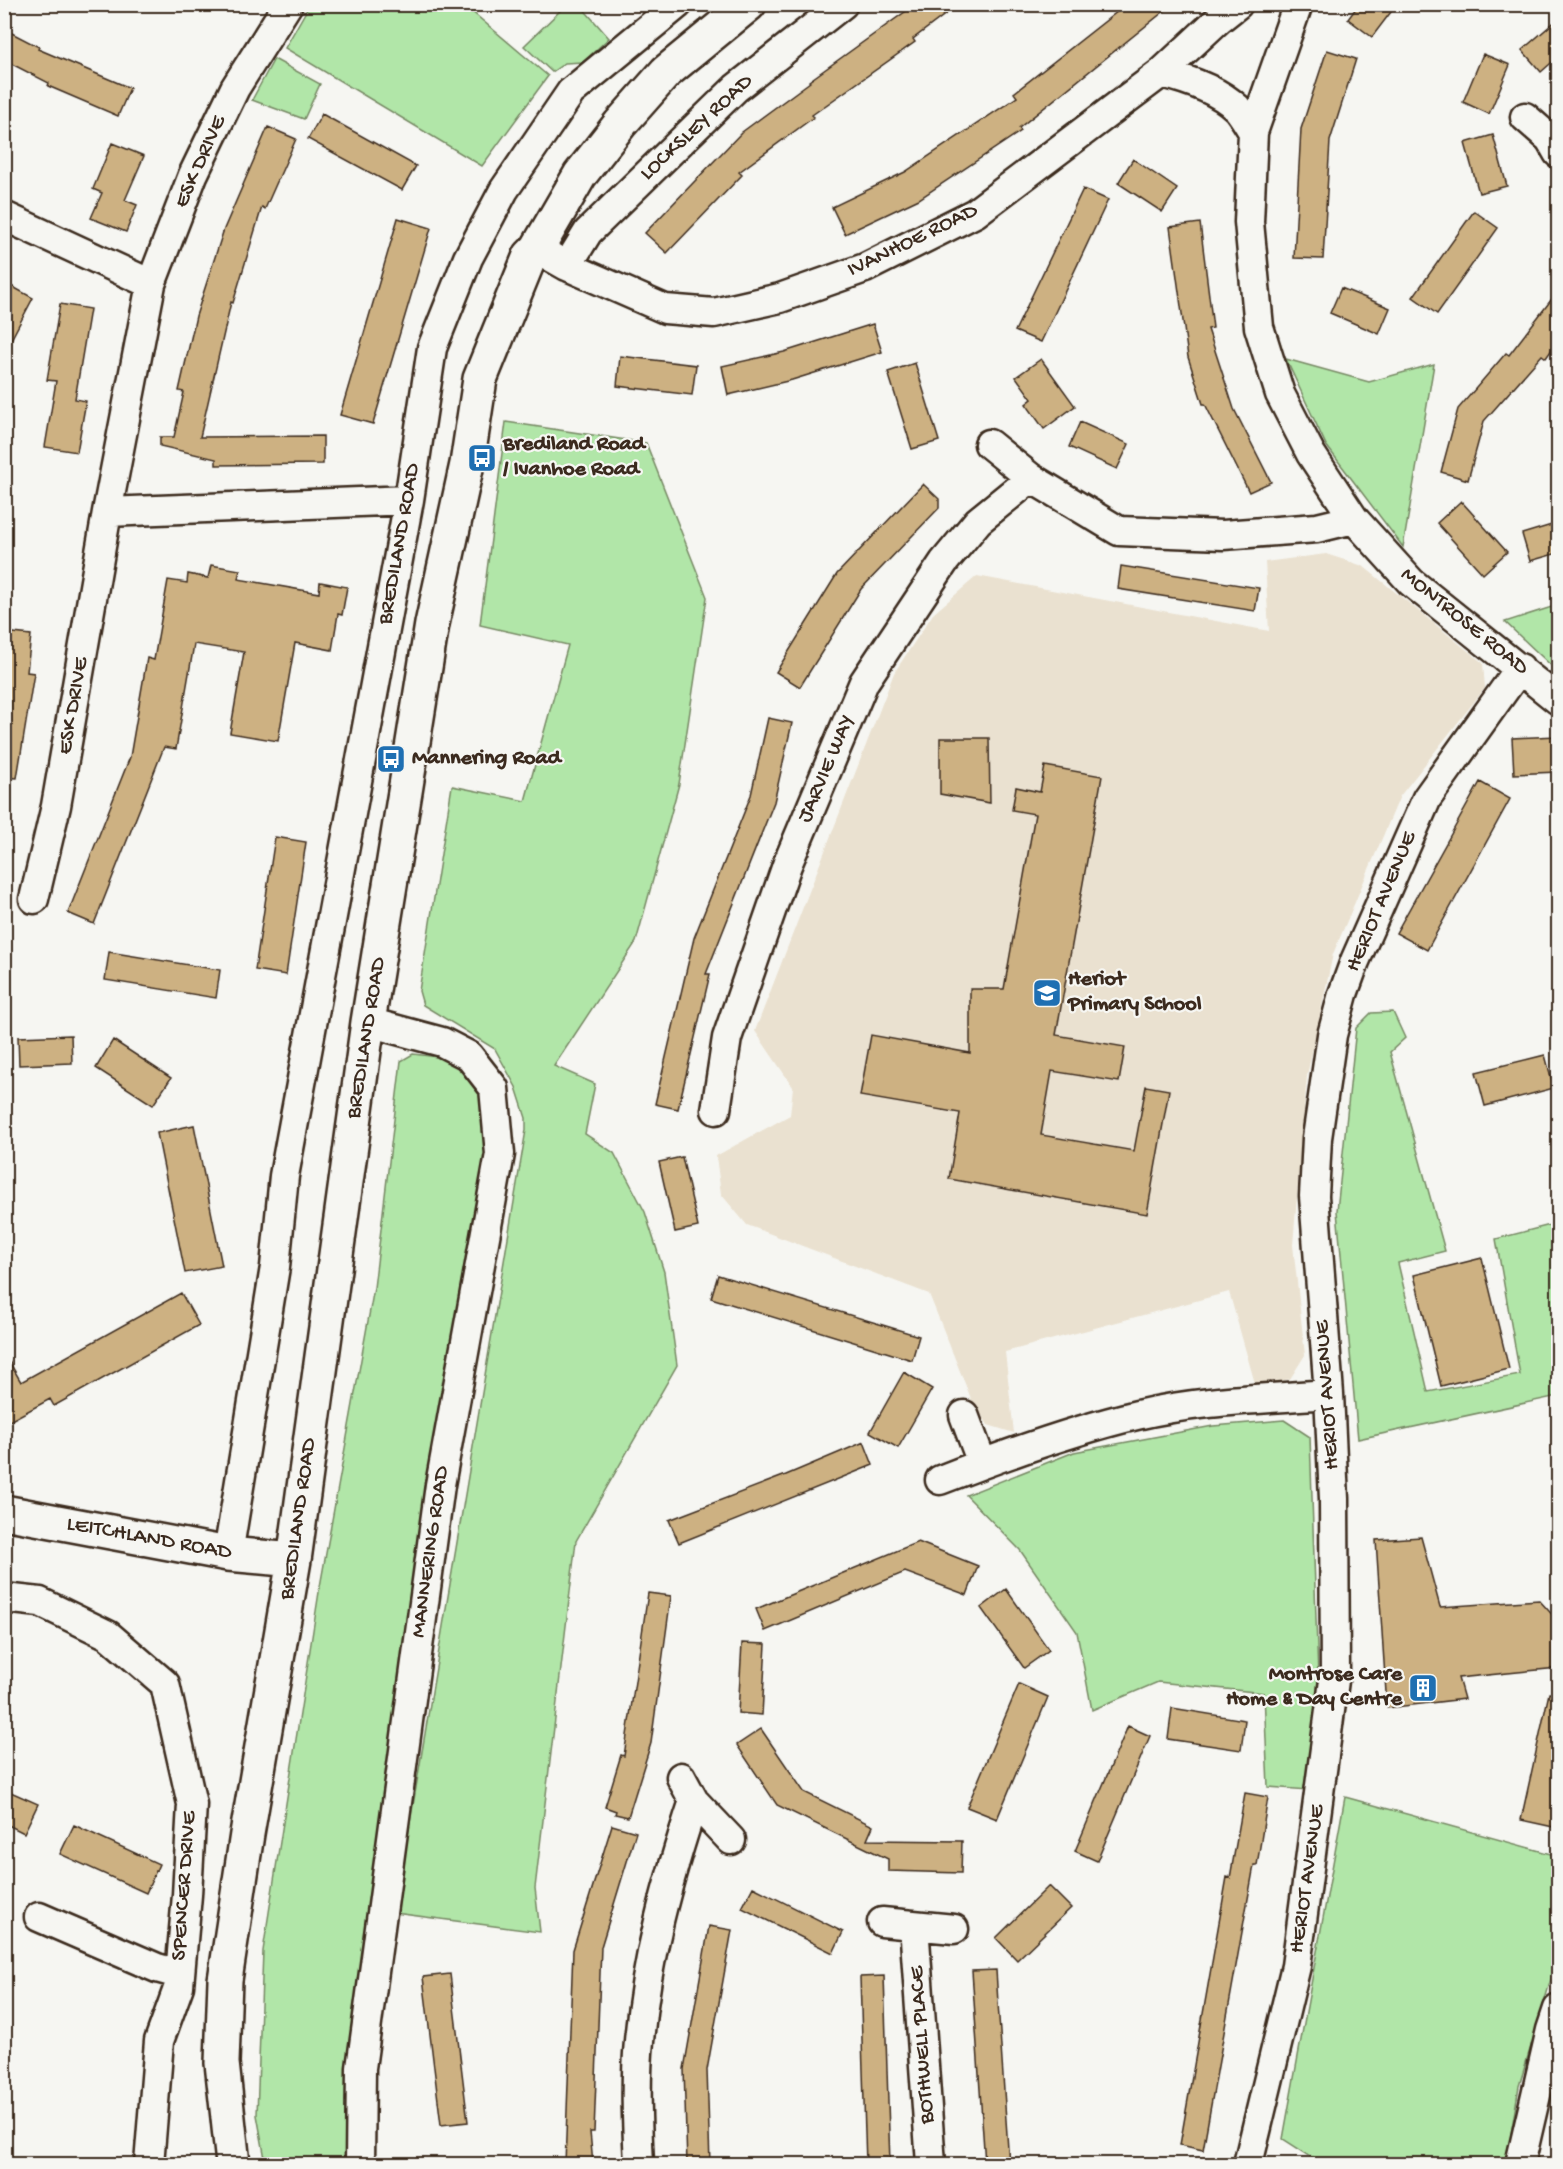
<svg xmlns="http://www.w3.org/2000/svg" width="1563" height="2169" font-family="'Gochi Hand',sans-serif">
<rect width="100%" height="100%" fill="#f6f6f2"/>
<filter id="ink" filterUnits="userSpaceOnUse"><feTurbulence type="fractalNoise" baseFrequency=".0167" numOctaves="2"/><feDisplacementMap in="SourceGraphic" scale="12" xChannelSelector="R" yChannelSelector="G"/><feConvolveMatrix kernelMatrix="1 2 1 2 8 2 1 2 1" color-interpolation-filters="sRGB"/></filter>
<g filter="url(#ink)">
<path fill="#eae1d0" d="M 1326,554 L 1363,566 L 1483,663 L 1485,688 L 1400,796 L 1333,954 L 1307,1076 L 1293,1245 L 1305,1355 L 1290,1379 L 1256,1387 L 1229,1292 L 1005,1352 L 1014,1433 L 988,1425 L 972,1401 L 929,1294 L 747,1225 L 721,1194 L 716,1156 L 790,1115 L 793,1087 L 755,1031 L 894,673 L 933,614 L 977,576 L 1269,631 L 1265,562 Z"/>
<path fill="#b1e6a8" stroke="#768863" stroke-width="1.5" d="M 310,4 L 464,5 L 548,76 L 482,166 L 285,48 Z
M 570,5 L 580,5 L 609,38 L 583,62 L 565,63 L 552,72 L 524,46 L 563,8 Z
M 274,59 L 320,84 L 304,119 L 252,100 Z
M 1286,359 L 1369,382 L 1434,364 L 1403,547 L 1326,445 Z
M 506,422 L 646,443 L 707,597 L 679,784 L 636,942 L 554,1066 L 595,1084 L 585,1134 L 614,1153 L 645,1212 L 664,1272 L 677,1365 L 576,1541 L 535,1888 L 540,1932 L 395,1913 L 526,1130 L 526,1118 L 516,1087 L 495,1049 L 423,1005 L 419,991 L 452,786 L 525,801 L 568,645 L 480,625 Z
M 1558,605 L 1558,672 L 1505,622 Z
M 1393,1012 L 1405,1038 L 1390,1052 L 1445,1251 L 1398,1263 L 1428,1392 L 1520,1375 L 1496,1239 L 1558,1223 L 1558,1396 L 1358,1439 L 1337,1211 L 1356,1028 L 1371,1013 Z
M 413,1054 L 455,1059 L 482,1088 L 491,1141 L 351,2164 L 266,2164 L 257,2115 L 263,1951 L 319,1592 L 374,1288 L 401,1061 Z
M 1284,1420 L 1310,1437 L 1318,1678 L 1309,1790 L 1268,1787 L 1264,1693 L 1158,1682 L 1092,1710 L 1077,1632 L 1020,1550 L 966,1495 L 1074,1452 L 1213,1426 Z
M 1345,1797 L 1558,1856 L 1558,1956 L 1519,2086 L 1506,2164 L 1322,2164 L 1283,2139 Z"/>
<path fill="#cdb182" stroke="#3b2a1e" stroke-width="1.5" d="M 916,4 L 959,4 L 913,39 L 915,42 L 812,115 L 814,117 L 739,172 L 742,175 L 667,253 L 645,233 L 742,132 L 810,82 L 809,81 Z
M 1127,4 L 1173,4 L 1019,128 L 1021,131 L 919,199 L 845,234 L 832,207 L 905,172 L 1017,97 L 1014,93 Z
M 1359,4 L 1397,4 L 1372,37 L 1348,19 Z
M 1558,19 L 1558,57 L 1541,72 L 1522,50 Z
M 4,29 L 39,47 L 38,49 L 130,88 L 118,116 L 48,86 L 49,83 L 4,60 Z
M 1327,50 L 1356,59 L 1330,141 L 1323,259 L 1294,258 L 1301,129 Z
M 1483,54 L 1510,65 L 1489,114 L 1463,102 Z
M 322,114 L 416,166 L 402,190 L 308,139 Z
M 268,127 L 296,139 L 265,209 L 262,207 L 233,303 L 231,302 L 200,437 L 323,436 L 323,464 L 216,465 L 216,459 L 160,446 L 160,437 L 174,437 L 184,392 L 179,391 L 196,316 L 224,229 Z
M 1493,135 L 1507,186 L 1479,193 L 1465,143 Z
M 112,143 L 144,156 L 125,200 L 137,205 L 126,232 L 91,218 L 102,193 L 93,189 Z
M 1133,159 L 1177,189 L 1162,212 L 1118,183 Z
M 1083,189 L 1108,200 L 1041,342 L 1015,331 Z
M 1474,211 L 1498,228 L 1437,314 L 1413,297 Z
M 398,218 L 431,228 L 373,424 L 340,415 Z
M 1200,223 L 1213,328 L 1208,329 L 1234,409 L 1271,482 L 1249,492 L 1205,404 L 1203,404 L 1188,357 L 1170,227 Z
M 4,282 L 33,298 L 4,353 Z
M 1341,288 L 1390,308 L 1379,334 L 1330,313 Z
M 1558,291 L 1558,341 L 1546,358 L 1542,355 L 1484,421 L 1468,480 L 1441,472 L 1458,409 L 1506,353 L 1509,355 Z
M 60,304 L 90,309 L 75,399 L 86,401 L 77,452 L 45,447 L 56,381 L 47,380 Z
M 873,324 L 882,352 L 792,380 L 728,395 L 722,366 L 784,352 Z
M 620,356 L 696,365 L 692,395 L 617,386 Z
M 1041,359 L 1075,406 L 1044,429 L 1026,404 L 1032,399 L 1016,377 Z
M 915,363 L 939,441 L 912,449 L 888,372 Z
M 1080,422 L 1129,444 L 1117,469 L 1069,447 Z
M 923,484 L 939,499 L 939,508 L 861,589 L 800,687 L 776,672 L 837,574 Z
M 1461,501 L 1507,552 L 1483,574 L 1437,523 Z
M 1558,523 L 1558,553 L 1530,561 L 1522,534 Z
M 211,565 L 240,570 L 238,579 L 319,593 L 320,582 L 347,587 L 342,615 L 338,614 L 332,650 L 295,643 L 278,741 L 230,733 L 244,652 L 194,644 L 176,749 L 164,747 L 94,924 L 68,913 L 130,757 L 147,658 L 154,660 L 168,580 L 187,583 L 188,574 L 208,578 Z
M 1121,566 L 1259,588 L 1255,611 L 1118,589 Z
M 4,632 L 31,635 L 27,672 L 34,673 L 17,778 L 4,777 Z
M 768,718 L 792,723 L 774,802 L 706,974 L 710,974 L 678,1109 L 655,1104 L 694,938 L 751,795 Z
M 1558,736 L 1558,772 L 1514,774 L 1512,738 Z
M 940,738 L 989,738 L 990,803 L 940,794 Z
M 1045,766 L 1102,776 L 1056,1035 L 1125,1047 L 1119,1082 L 1052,1071 L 1041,1135 L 1134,1151 L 1146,1086 L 1169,1090 L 1147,1214 L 949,1179 L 960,1113 L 860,1096 L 871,1035 L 970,1053 L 970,989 L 1004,989 L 1035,814 L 1012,810 L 1016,787 L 1040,792 Z
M 1480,782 L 1510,799 L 1427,950 L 1396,933 Z
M 275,837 L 306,842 L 286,975 L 255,970 Z
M 109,952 L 220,970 L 216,998 L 105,980 Z
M 71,1035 L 72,1063 L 19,1065 L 18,1037 Z
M 113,1040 L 171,1078 L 153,1105 L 96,1068 Z
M 1545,1055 L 1554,1088 L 1485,1106 L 1476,1072 Z
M 194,1125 L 222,1266 L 185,1273 L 157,1133 Z
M 682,1157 L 698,1227 L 675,1232 L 659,1162 Z
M 1482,1258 L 1509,1369 L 1441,1386 L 1414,1275 Z
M 718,1275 L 919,1336 L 912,1360 L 711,1298 Z
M 181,1293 L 199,1325 L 54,1406 L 50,1399 L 4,1424 L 4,1353 L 21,1382 Z
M 904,1372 L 932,1389 L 898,1448 L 870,1432 Z
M 864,1442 L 873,1465 L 679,1543 L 669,1520 L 786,1475 Z
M 1421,1537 L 1440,1607 L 1539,1600 L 1558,1621 L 1558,1668 L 1458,1678 L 1464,1699 L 1387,1708 L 1376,1540 Z
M 918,1542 L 978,1566 L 967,1595 L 905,1572 L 765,1631 L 756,1609 Z
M 1006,1589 L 1049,1650 L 1024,1668 L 981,1608 Z
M 648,1593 L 671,1596 L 651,1743 L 628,1817 L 615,1814 L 616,1811 L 605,1807 L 621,1755 L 624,1756 Z
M 742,1643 L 766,1644 L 762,1715 L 738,1713 Z
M 1019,1684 L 1048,1697 L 997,1819 L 967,1807 Z
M 1549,1693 L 1558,1694 L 1558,1828 L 1521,1820 Z
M 1172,1708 L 1245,1720 L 1241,1750 L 1168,1739 Z
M 1128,1726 L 1150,1736 L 1097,1861 L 1075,1851 Z
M 761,1729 L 804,1792 L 873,1826 L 867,1840 L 962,1841 L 961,1873 L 888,1871 L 888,1859 L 777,1805 L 737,1745 Z
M 4,1789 L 38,1804 L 24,1833 L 4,1823 Z
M 1245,1793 L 1268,1797 L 1257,1865 L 1254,1865 L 1203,2150 L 1180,2145 L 1227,1877 L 1230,1878 Z
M 74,1825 L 159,1864 L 146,1893 L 60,1854 Z
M 612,1825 L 636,1832 L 601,1947 L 594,2132 L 590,2132 L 593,2164 L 565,2164 L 573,1950 Z
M 1049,1886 L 1071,1908 L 1017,1960 L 996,1938 Z
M 753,1887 L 843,1932 L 833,1953 L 742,1908 Z
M 709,1926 L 732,1930 L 707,2070 L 710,2164 L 687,2164 L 684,2069 Z
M 996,1970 L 998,2003 L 1009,2164 L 985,2164 L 972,1971 Z
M 450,1974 L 468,2122 L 441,2125 L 423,1977 Z
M 884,1976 L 890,2164 L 866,2164 L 860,1977 Z"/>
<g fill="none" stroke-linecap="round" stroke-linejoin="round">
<g stroke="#3b2a1e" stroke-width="33">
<path id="minor" d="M 1298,4 L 1253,132 L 1249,222 L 1259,327 L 1280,394 L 1311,454 L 1354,519 L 1411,582 L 1558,700
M 1161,73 C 1186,79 1217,89 1237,108 C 1243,115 1248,124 1253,132
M 1525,117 L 1550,139 L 1558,153
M 4,216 L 151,284
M 537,249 L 567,266 L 665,309 L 714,313 L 780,298 L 865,268 L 975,213 L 1161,73 L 1219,19 L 1238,4
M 567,266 L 588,232 L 736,88 L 843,4
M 989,444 L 1031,478 L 1119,531 L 1223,535 L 1317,528 L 1354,519
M 107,512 L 409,500
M 34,899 L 56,806 L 107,512 L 151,284 L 193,175 L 235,88 L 288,4
M 716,1110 L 727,1038 L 787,865 L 864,682 L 944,562 L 978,521 L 1031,478
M 964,1415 L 982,1463
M 940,1480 C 1004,1455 1070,1431 1137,1415 C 1199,1400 1265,1399 1329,1394
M 228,1554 L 275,1267 L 284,1176 L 409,500 L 432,348 L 468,258 L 504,190 L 571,92 L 678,4
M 4,1598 L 40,1602 L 108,1635 L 165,1684 L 192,1804 L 187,1895 L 179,1986 L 159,2041 L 149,2164
M 681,1777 L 694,1801 L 731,1840
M 39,1917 L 157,1968 L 179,1974
M 882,1922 L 954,1929
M 914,1925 L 931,2164
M 360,2164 L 361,2068 L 440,1485 L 500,1154 L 494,1088 L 469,1056 L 442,1042 L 368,1022
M 639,2164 C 637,2123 635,2082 639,2041 C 646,1959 668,1879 694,1801
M 1248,2164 L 1296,1966 L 1335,1673 L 1334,1499 L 1329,1394 L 1314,1196 L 1317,1138 L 1332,1035 L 1343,994 L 1355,961 L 1427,798 L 1520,668
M 1520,2164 L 1551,2030 L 1558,2009"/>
</g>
<g stroke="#3b2a1e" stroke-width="38">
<path id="tertiary" d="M 4,1512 L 228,1554 L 294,1560
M 233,2164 L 222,2063 L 225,1980 L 247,1834 L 294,1560 L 368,1022 L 432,624 L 467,464 L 480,379 L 530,256 L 537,249 L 580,175 L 620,124 L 666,72 L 749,4"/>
</g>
<use href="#minor" stroke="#f6f6f2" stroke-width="28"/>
<use href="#tertiary" stroke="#f6f6f2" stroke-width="33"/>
</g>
</g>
<defs>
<g id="bus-square" transform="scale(1.5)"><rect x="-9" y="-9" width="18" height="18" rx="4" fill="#1f6fb2" stroke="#f6f6f2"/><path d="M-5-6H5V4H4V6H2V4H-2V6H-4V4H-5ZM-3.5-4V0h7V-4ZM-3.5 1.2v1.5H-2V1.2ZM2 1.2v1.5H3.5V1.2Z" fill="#fff"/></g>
<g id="school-square" transform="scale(1.5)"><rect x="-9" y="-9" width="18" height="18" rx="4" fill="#1f6fb2" stroke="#f6f6f2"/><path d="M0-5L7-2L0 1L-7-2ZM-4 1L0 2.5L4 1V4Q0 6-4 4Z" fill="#fff"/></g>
<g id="building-square" transform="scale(1.5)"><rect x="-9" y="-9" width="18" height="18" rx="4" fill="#1f6fb2" stroke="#f6f6f2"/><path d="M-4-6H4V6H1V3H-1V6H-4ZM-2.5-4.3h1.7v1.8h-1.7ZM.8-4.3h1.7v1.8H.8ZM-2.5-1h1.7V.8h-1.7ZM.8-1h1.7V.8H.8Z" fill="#fff"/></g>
</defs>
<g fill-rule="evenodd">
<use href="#bus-square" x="482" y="458"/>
<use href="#bus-square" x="391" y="759"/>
<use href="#school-square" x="1047" y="993"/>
<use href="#building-square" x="1423" y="1688"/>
</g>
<g text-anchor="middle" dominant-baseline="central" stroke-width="4.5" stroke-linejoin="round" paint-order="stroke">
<g font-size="22" fill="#3b2a1e" stroke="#f6f6f2">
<text transform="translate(697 128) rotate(-43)">LOCKSLEY ROAD</text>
<text transform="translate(201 162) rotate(-66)">ESK DRIVE</text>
<text transform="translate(913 241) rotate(-26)">IVANHOE ROAD</text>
<text transform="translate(400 544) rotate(-80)">BREDILAND ROAD</text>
<text transform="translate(1464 622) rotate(39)">MONTROSE ROAD</text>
<text transform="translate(74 706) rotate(-80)">ESK DRIVE</text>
<text transform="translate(827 769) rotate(-67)">JARVIE WAY</text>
<text transform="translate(1382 902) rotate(-67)">HERIOT AVENUE</text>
<text transform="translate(367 1038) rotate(-81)">BREDILAND ROAD</text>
<text transform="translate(1328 1395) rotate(-94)">HERIOT AVENUE</text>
<text transform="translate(299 1519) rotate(-82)">BREDILAND ROAD</text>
<text transform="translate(149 1539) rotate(10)">LEITCHLAND ROAD</text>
<text transform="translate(431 1552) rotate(-82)">MANNERING ROAD</text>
<text transform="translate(1308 1879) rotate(-82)">HERIOT AVENUE</text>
<text transform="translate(185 1886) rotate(-86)">SPENCER DRIVE</text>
<text transform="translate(923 2045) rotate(-94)">BOTHWELL PLACE</text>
</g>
<g font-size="22" font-weight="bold" fill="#3b2a1e" stroke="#f6f6f2" text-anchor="start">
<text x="503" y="445">Brediland Road<tspan x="503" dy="25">/ Ivanhoe Road</tspan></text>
<text x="412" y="759">Mannering Road</text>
<text x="1068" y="980">Heriot<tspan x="1068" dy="25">Primary School</tspan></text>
<text x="1402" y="1675" text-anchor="end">Montrose Care<tspan x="1402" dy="25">Home &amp; Day Centre</tspan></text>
</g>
</g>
<rect width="1563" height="2169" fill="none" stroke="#f6f6f2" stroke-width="24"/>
<rect x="12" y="12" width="1539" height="2145" fill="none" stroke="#3b2a1e" stroke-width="2" filter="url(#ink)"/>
</svg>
